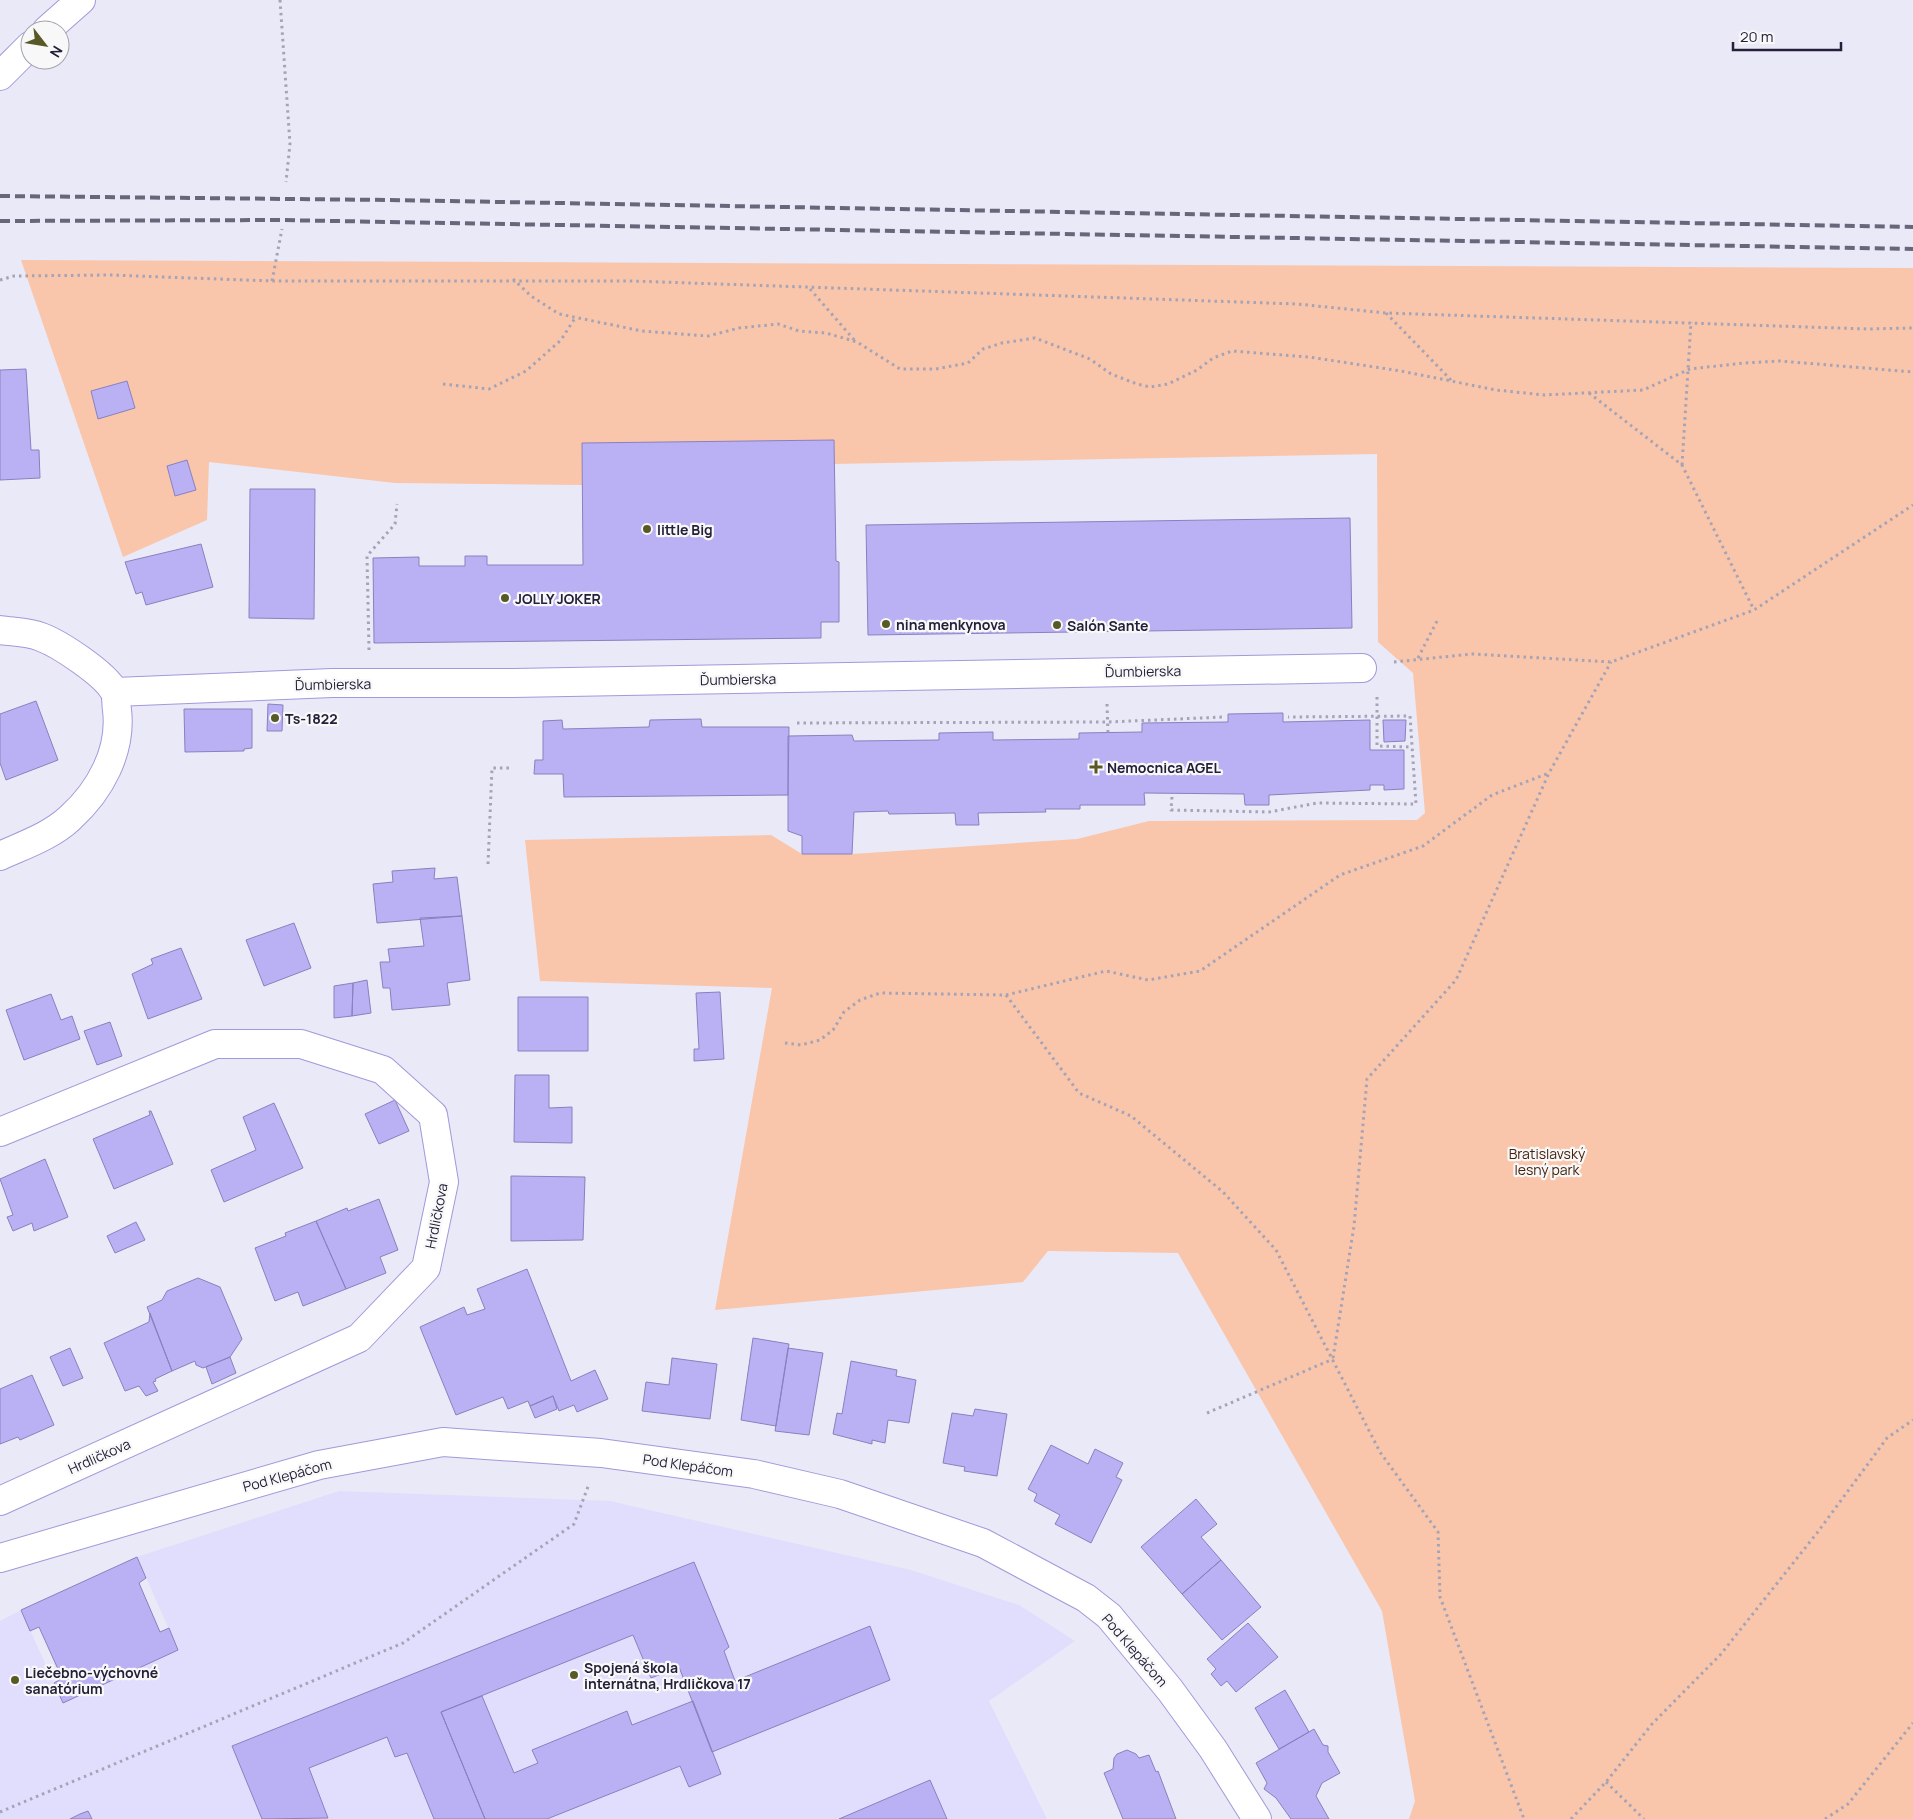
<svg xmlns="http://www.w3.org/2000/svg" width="1913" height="1819" font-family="Manrope,sans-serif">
<rect width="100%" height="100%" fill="#eae9f7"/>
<path fill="#e1defd" d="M 339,1491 L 610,1501 L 911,1570 L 1019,1605 L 1075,1641 L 989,1701 L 1047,1819 L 0,1819 L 0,1621 L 21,1610 L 63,1703 L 178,1650 L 137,1557 Z"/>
<path fill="#f9c6ab" d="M 21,260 L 1913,268 L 1913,1819 L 1409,1819 L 1415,1801 L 1382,1611 L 1178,1253 L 1048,1251 L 1023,1282 L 715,1310 L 772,988 L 540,981 L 525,840 L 771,835 L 802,854 L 852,854 L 1077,839 L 1149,821 L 1417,820 L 1425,813 L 1413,673 L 1378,642 L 1377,454 L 833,464 L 582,443 L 582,485 L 395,483 L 209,462 L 207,520 L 123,557 Z"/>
<path fill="#bab1f4" stroke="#8980bf" d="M 26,369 L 31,450 L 39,450 L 40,478 L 0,480 L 0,370 Z
M 127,381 L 135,408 L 98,419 L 91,391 Z
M 834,440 L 836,561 L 839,562 L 839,622 L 821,622 L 821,638 L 374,643 L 373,558 L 419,557 L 419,566 L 465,566 L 465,556 L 487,556 L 487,565 L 583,565 L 582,443 Z
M 187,460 L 196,490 L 175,496 L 167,466 Z
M 250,489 L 315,489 L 314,619 L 249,618 Z
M 1350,518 L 1352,628 L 868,635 L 866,525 Z
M 201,544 L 213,587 L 146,605 L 142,592 L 136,594 L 125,562 Z
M 36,701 L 58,760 L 6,780 L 0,763 L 0,714 Z
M 268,704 L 283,705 L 282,731 L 267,731 Z
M 184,709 L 252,709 L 252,748 L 244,749 L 244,751 L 185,752 Z
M 1283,713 L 1283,722 L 1370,720 L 1370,750 L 1404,750 L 1404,789 L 1384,790 L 1384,785 L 1370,785 L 1370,790 L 1269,795 L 1269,805 L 1245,805 L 1244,794 L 1144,793 L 1145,805 L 1080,805 L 1080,809 L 1045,809 L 1046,812 L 978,813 L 979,825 L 956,825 L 955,813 L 889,814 L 888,811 L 854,812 L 852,854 L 802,854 L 802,836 L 788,831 L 788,736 L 852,735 L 854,741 L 939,740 L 939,733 L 993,732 L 993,740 L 1079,739 L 1079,733 L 1142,732 L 1142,723 L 1228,722 L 1228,714 Z
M 701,719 L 702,727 L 789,727 L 788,795 L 564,797 L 563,774 L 534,774 L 535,760 L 543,760 L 543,721 L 562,720 L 563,729 L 649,727 L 650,720 Z
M 1383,720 L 1406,720 L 1405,741 L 1384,742 Z
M 435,868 L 434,879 L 457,877 L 462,916 L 377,923 L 373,884 L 393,882 L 392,871 Z
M 462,916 L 470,980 L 447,983 L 450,1005 L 392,1010 L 390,988 L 383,988 L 380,962 L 390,962 L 388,949 L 424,946 L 420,918 Z
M 294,923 L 311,968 L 264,986 L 246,940 Z
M 181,948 L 202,999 L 148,1019 L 132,974 L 153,964 L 151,959 Z
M 367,980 L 371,1013 L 352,1016 L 353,983 Z
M 353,983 L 352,1016 L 334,1018 L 334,986 Z
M 720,992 L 724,1059 L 694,1061 L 694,1049 L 699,1049 L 696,993 Z
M 51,994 L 61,1020 L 72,1016 L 80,1039 L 24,1060 L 6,1010 Z
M 518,997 L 588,997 L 588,1051 L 518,1051 Z
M 110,1022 L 122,1056 L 97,1065 L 84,1031 Z
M 515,1075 L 549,1075 L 549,1108 L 572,1107 L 572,1143 L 514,1142 Z
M 395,1100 L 409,1131 L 379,1144 L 365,1114 Z
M 274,1103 L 303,1168 L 224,1202 L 211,1170 L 256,1150 L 243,1117 Z
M 149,1111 L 151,1111 L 173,1164 L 114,1189 L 93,1139 L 150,1115 Z
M 45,1159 L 68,1217 L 34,1231 L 32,1223 L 13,1231 L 7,1217 L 13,1215 L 0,1179 Z
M 511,1176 L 585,1177 L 583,1240 L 511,1241 Z
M 379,1199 L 398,1250 L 380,1257 L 386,1273 L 346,1289 L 316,1221 L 347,1208 L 348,1211 Z
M 316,1221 L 346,1289 L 303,1306 L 298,1292 L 275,1301 L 255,1248 L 286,1236 L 285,1233 Z
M 136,1222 L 145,1240 L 115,1253 L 107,1236 Z
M 527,1269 L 571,1381 L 595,1370 L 608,1399 L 577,1412 L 574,1405 L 559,1411 L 553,1396 L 530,1406 L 528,1401 L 508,1409 L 503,1397 L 456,1415 L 420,1327 L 464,1307 L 467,1315 L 485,1309 L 477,1289 Z
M 198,1278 L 220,1287 L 242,1339 L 230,1357 L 203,1368 L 196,1365 L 195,1361 L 172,1371 L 147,1307 L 162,1300 L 167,1291 Z
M 150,1313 L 172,1371 L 155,1379 L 156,1381 L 153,1382 L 158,1391 L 146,1396 L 139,1386 L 125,1391 L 104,1343 L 149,1322 Z
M 753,1338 L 789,1344 L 776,1426 L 741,1420 Z
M 70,1348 L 83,1378 L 63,1386 L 50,1357 Z
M 788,1348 L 823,1353 L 809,1435 L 775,1431 Z
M 230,1357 L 236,1373 L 212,1384 L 206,1367 Z
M 672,1358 L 717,1364 L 710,1419 L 642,1411 L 646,1382 L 669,1385 Z
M 851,1361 L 897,1370 L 896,1376 L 916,1380 L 909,1423 L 888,1420 L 885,1443 L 872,1440 L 872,1444 L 833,1434 L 837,1413 L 842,1414 Z
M 32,1375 L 54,1425 L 20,1440 L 18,1437 L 0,1444 L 0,1389 Z
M 553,1396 L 557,1409 L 535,1418 L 530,1406 Z
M 975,1409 L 1007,1414 L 997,1476 L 964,1471 L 965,1467 L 943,1463 L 952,1413 L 973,1416 Z
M 1051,1445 L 1088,1464 L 1095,1449 L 1123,1463 L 1116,1477 L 1122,1480 L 1091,1543 L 1055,1524 L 1060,1515 L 1034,1501 L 1037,1494 L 1028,1489 Z
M 1196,1499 L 1217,1524 L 1201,1537 L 1221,1560 L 1182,1594 L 1141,1547 Z
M 137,1557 L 146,1578 L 139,1583 L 160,1632 L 169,1628 L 178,1650 L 63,1703 L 54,1683 L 62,1678 L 39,1627 L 30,1631 L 21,1610 Z
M 1221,1560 L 1261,1607 L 1222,1640 L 1182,1594 Z
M 694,1562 L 729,1647 L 724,1651 L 735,1681 L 870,1626 L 890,1680 L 712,1752 L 679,1667 L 651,1678 L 633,1635 L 441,1712 L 485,1819 L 434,1819 L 407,1753 L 395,1757 L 387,1737 L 309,1768 L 328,1818 L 262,1819 L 232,1746 Z
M 1248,1623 L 1278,1657 L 1236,1692 L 1227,1681 L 1221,1686 L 1211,1674 L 1216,1669 L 1207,1659 Z
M 1285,1690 L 1309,1732 L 1279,1749 L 1255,1708 Z
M 482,1696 L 514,1773 L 538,1763 L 532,1750 L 627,1711 L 632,1725 L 693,1701 L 721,1774 L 689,1787 L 680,1766 L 547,1819 L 485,1819 L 441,1712 Z
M 1314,1729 L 1323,1745 L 1328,1746 L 1328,1752 L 1340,1773 L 1322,1783 L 1316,1796 L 1329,1819 L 1291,1819 L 1276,1798 L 1264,1789 L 1267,1783 L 1256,1763 Z
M 1127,1750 L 1136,1754 L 1139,1758 L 1149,1755 L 1156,1772 L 1158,1771 L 1176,1819 L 1123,1819 L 1104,1773 L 1113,1769 L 1114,1758 L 1117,1754 Z
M 930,1780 L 947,1819 L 839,1819 Z
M 88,1811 L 92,1819 L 70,1819 L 80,1814 Z"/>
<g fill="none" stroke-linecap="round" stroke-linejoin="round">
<g stroke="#a199da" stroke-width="30">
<path id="street" d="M 0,630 C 13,632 29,632 41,637 C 60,644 105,674 114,691 C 117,696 116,705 117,710 C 122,751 100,791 70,818 C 51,836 24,845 0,856
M 115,692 L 332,683 L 513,683 L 1362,668
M 0,1132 L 215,1044 L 301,1044 L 383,1070 L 433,1115 L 444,1182 L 426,1268 L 359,1338 L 0,1501
M 0,1558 L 319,1465 L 443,1442 L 601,1453 L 754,1474 L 840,1494 L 983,1543 L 1086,1598 L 1109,1616 L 1170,1690 L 1213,1749 L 1257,1819"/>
</g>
<g stroke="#a199da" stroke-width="30">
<path id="secondary" d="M 47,30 L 81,0
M 0,76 L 30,46"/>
</g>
<path stroke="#a5a3b5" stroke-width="3" stroke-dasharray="2.5 4" stroke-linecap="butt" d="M 280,0 L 290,144 L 286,182
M 513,279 L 531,296 L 559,314 L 642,331 L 708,336 L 739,328 L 778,324 L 799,331 L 826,333 L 857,342 L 900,369 L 936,369 L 968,363 L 983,349 L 1002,343 L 1035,338 L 1090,359 L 1111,374 L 1137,384 L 1150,387 L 1168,384 L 1197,370 L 1213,358 L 1232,351 L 1309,357 L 1401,371 L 1496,390 L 1544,395 L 1643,390 L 1690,369 L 1744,363 L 1780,361 L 1913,372
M 0,280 L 14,276 L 110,275 L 272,281 L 632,281 L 1297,304 L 1386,313 L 1868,329 L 1913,328
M 272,281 L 282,229
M 810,289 L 856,342
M 1386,313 L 1451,380
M 443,384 L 489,389 L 526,371 L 561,340 L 575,318
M 1589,393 L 1682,465 L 1754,610
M 1682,465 L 1691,322
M 369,650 L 367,556 L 395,524 L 397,504
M 1418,658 L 1437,621
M 1394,662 L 1472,654 L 1611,662 L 1754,610 L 1913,505
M 1377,697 L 1377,746 L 1412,747
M 1107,704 L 1108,733
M 797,723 L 1108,722 L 1224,717
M 1172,797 L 1171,810 L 1269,812 L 1317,803 L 1416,804 L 1410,716 L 1288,717
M 488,864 L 492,768 L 511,768
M 1006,995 L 1079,1093 L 1131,1116 L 1223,1192 L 1276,1250 L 1380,1452 L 1438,1532 L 1440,1597 L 1524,1819
M 785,1043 L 801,1045 L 820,1040 L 833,1030 L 844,1012 L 860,1000 L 880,993 L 1006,995 L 1106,971 L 1148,980 L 1200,971 L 1340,875 L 1423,846 L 1492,795 L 1549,773
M 1333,1358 L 1354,1226 L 1367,1079 L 1456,980 L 1549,773 L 1611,662
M 1207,1413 L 1333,1359
M 1606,1782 L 1644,1819
M 0,1812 L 403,1643 L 574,1524 L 589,1484
M 1571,1819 L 1606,1782 L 1652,1724 L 1721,1654 L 1817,1533 L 1887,1438 L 1913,1420
M 1825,1819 L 1848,1804 L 1913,1723"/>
<use href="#street" stroke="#fff" stroke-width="28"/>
<use href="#secondary" stroke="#fff" stroke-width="28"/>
<path stroke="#69667c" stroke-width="4" stroke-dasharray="10 5" stroke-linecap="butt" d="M 0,196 L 389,200 L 1913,227
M 0,221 L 278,220 L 1913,249"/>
</g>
<g fill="#585926" stroke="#f8f8f8" stroke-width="2">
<circle cx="647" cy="529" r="5"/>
<circle cx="505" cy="598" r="5"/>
<circle cx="886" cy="624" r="5"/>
<circle cx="1057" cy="625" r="5"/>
<circle cx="275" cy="718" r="5"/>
<path d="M1093.5 759.5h5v5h5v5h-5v5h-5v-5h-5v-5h5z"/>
<circle cx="574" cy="1675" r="5"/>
<circle cx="15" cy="1680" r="5"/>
</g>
<g text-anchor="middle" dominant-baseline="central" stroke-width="4.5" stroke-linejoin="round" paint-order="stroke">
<g font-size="14" font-weight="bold" fill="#24203a" stroke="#f8f8f8" text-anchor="start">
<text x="657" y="529">little Big</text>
<text x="515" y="598">JOLLY JOKER</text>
<text x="896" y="624">nina menkynova</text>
<text x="1067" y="625">Salón Sante</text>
<text x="285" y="718">Ts-1822</text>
<text x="1107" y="767">Nemocnica AGEL</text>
<text x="584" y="1667">Spojená škola<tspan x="584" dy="16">internátna, Hrdličkova 17</tspan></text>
<text x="25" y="1672">Liečebno-výchovné<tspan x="25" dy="16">sanatórium</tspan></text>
</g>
<g font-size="14" fill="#24203a" stroke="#f8f8f8">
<text transform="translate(1143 671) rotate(-1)">Ďumbierska</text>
<text transform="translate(738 679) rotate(-1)">Ďumbierska</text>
<text transform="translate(333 684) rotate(-1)">Ďumbierska</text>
<text transform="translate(436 1216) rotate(-79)">Hrdličkova</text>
<text transform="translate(99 1456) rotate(-24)">Hrdličkova</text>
<text transform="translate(688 1465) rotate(8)">Pod Klepáčom</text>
<text transform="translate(287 1475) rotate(-15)">Pod Klepáčom</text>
<text transform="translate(1135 1650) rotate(49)">Pod Klepáčom</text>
</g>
<g font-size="14" fill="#46240f" stroke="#f8f8f8">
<text x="1547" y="1153">Bratislavský<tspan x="1547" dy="16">lesný park</tspan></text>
</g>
</g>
<g transform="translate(45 45) rotate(121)"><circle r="24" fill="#f8f8f8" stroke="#a3a2ac"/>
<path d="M0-4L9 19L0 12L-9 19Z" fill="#585926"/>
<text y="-8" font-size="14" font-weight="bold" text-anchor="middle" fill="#24203a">N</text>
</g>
<path d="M1733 42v8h108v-8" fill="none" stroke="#24203a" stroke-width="2.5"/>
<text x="1740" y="42" font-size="15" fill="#24203a" stroke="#f8f8f8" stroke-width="4" paint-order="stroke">20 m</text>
</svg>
